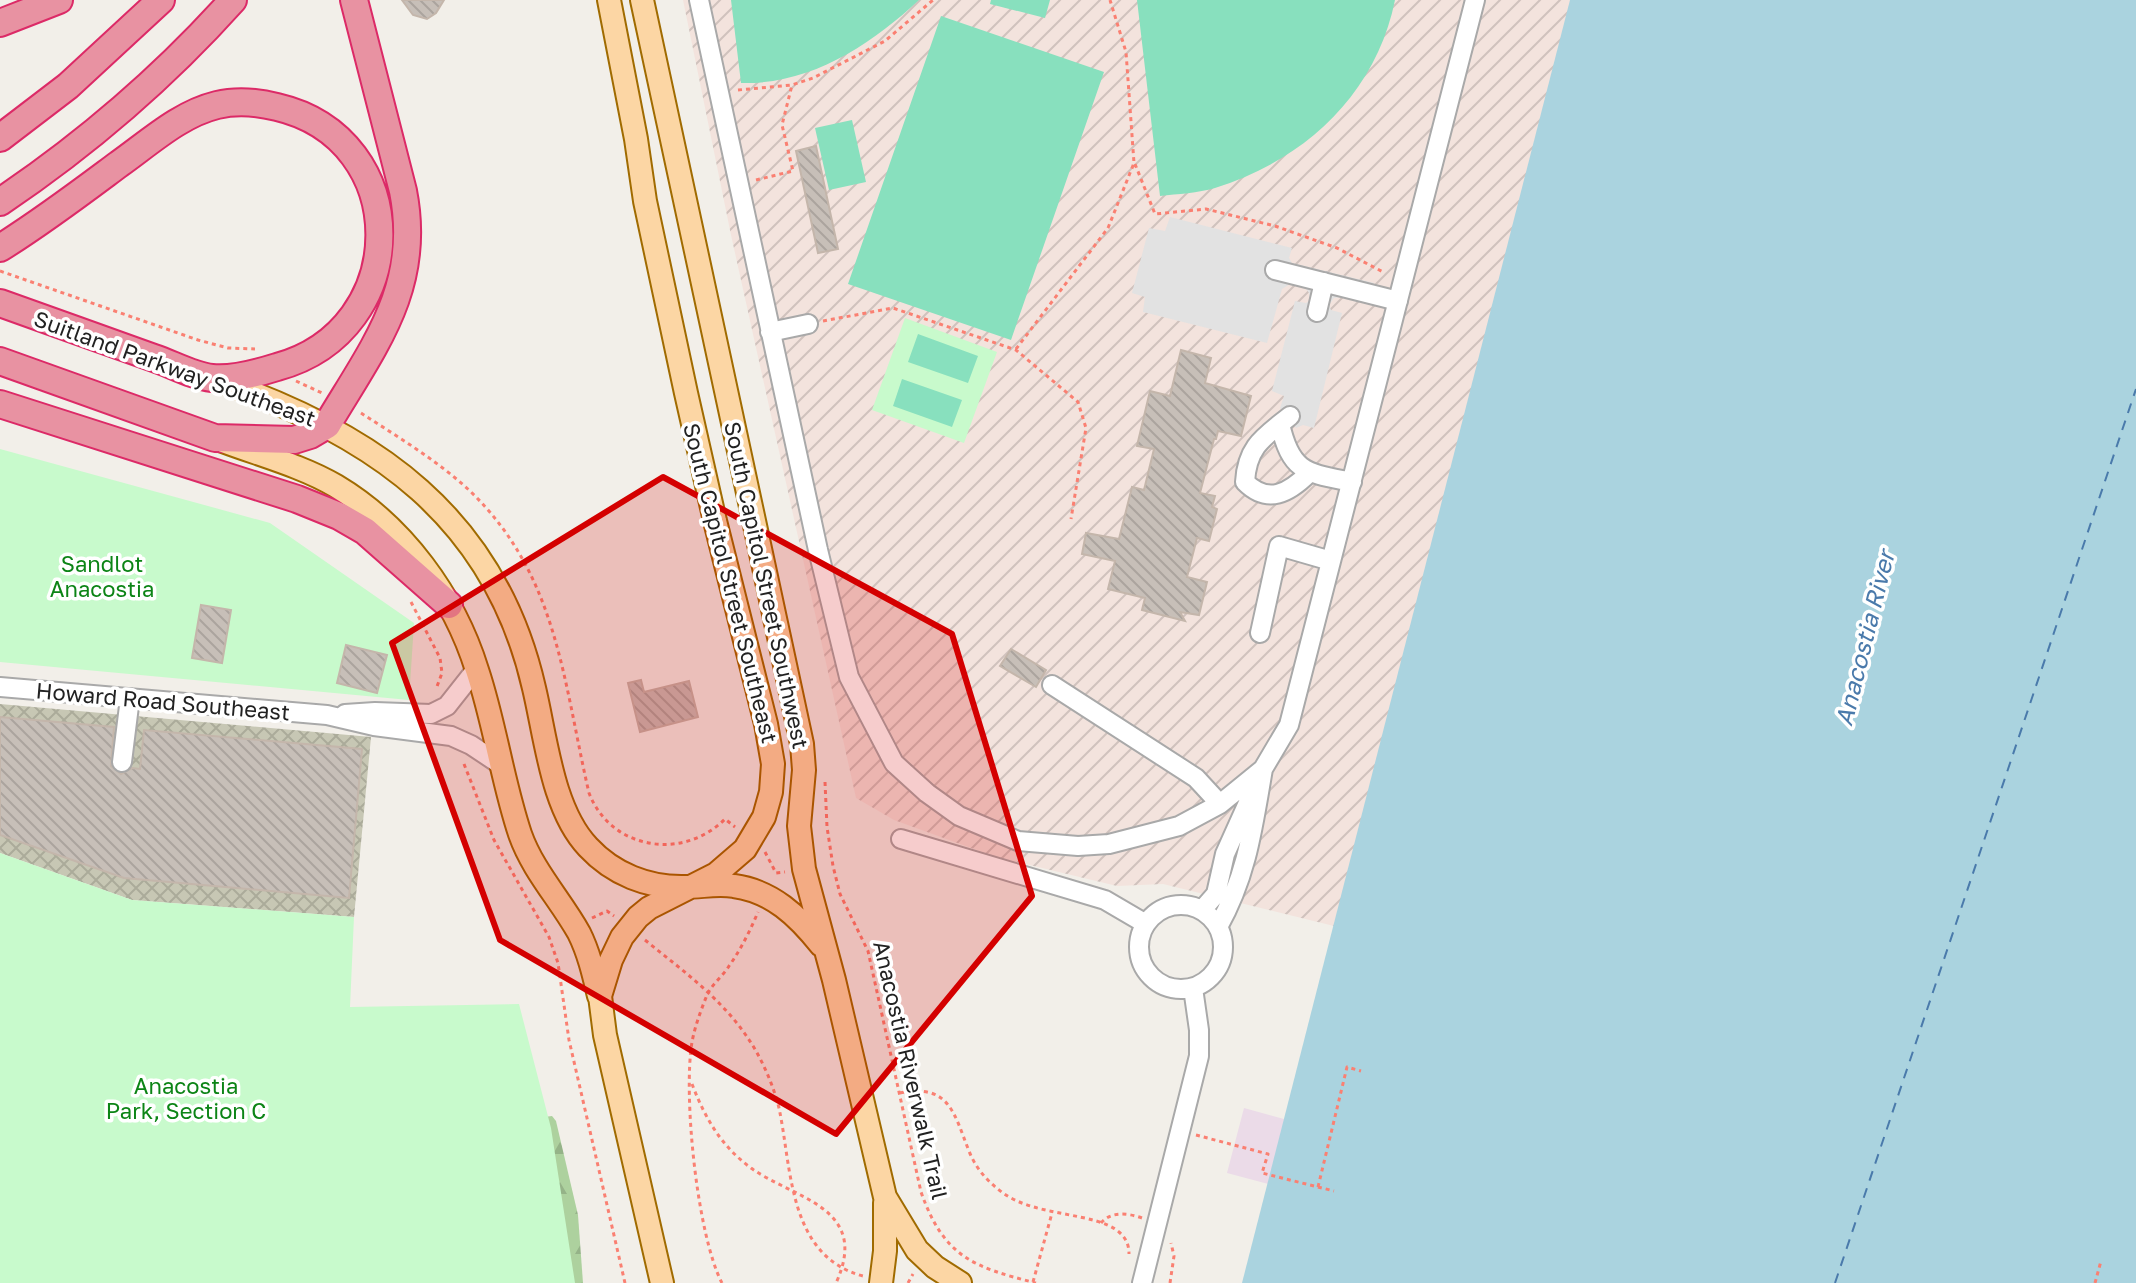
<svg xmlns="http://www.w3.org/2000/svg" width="2136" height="1283" font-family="'Golos Text',sans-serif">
<defs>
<pattern id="military-furrows" width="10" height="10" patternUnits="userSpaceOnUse" patternTransform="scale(2)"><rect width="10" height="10" fill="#f3e3dd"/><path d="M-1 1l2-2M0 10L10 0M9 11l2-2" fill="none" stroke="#d0c2bd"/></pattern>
<pattern id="construction-cross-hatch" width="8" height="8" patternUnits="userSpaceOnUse" patternTransform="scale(2)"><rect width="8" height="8" fill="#c7c7b4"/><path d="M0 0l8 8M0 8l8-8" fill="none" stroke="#abab9a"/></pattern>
<pattern id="forest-firs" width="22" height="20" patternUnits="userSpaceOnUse" patternTransform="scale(2)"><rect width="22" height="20" fill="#add19e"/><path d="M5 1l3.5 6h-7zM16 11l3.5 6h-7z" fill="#95b388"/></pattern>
<pattern id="building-back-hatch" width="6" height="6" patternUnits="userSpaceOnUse" patternTransform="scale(2)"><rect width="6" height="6" fill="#c7bfb8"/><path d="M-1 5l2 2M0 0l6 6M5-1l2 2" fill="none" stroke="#aba49e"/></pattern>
</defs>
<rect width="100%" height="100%" fill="#f2efe9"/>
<path fill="#ebdbe8" d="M 1244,1108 L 1284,1119 L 1355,1207 L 1227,1173 Z"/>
<path fill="url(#military-furrows)" d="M 683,0 L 1739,0 L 1338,927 L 1163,884 L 1117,886 L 996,857 L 894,820 L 856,798 L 731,235 Z"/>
<path fill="url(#construction-cross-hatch)" d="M 0,704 L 371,737 L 354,917 L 132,900 L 0,853 Z"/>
<path fill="url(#forest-firs)" d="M 552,1116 L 556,1121 L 578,1215 L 583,1283 L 568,1283 L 544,1117 Z"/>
<path fill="#c8facc" d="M 905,318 L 997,352 L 964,443 L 872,410 Z
M 0,449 L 270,523 L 414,623 L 409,700 L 0,662 Z
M 0,853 L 132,900 L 354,917 L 350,1007 L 519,1004 L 551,1128 L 575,1283 L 0,1283 Z"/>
<path fill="#88e0be" d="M 731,0 L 919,0 C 871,45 810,85 741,83 Z
M 991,0 L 1050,0 L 1045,18 L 990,4 Z
M 1137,0 L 1395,0 C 1376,94 1305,160 1215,188 C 1198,193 1178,194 1160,196 Z
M 941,16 L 1104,72 L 1011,340 L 848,284 Z
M 852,120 L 866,182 L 829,190 L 815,128 Z
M 918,334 L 978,356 L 968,383 L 908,362 Z
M 902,379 L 962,400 L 952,427 L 893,406 Z"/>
<path fill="#e2e2e2" d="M 1170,217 L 1292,248 L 1289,258 L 1292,263 L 1374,283 L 1371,304 L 1342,297 L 1334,298 L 1329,305 L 1331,310 L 1342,313 L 1314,428 L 1303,425 L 1296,428 L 1280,408 L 1284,396 L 1272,391 L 1295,301 L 1306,303 L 1310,300 L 1309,293 L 1305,287 L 1290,284 L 1282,289 L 1267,343 L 1143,312 L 1145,297 L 1132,293 L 1149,228 L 1165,231 Z"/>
<path fill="#aad3df" d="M 1570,0 L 2136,0 L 2136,1283 L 1242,1283 Z"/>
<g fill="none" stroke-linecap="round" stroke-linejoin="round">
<path stroke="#4a7aab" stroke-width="2" stroke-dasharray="10 8" stroke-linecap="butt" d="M 1835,1283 L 2136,389"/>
</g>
<path fill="url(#building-back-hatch)" stroke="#c4b6ab" stroke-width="2" d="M 402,0 L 444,0 L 436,13 L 427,19 L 413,15 Z
M 816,146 L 838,249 L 818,253 L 796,151 Z
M 1181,350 L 1211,358 L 1205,383 L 1251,396 L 1241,436 L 1218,431 L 1216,439 L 1214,439 L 1200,493 L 1215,496 L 1212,507 L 1217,509 L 1209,541 L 1197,538 L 1187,577 L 1207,582 L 1199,615 L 1180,612 L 1185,621 L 1142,610 L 1145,598 L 1108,589 L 1115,561 L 1082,554 L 1086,533 L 1119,539 L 1132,487 L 1144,490 L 1154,449 L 1137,446 L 1150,391 L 1170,396 Z
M 201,605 L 231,610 L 222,663 L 192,658 Z
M 346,645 L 387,655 L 377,693 L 337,683 Z
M 1011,649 L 1046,670 L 1036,687 L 1000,666 Z
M 641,680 L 644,692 L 689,681 L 698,717 L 640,732 L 628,683 Z
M 0,717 L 114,727 L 111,766 L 121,774 L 132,768 L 140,769 L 144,730 L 362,749 L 349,898 L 124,878 L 0,835 Z"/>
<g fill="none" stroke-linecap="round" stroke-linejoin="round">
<g stroke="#a9a9a9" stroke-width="22">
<path id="minor" d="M 699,0 L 818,550 L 849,677 L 894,763 L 927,793 L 959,816 L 1018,841 L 1078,846 L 1109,844 L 1179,826 L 1220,804 L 1263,769 L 1289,725 L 1475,0
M 1275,270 L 1398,301
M 1317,312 L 1324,282
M 770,332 L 808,324
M 1290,416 C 1264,437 1247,446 1245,482 C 1268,505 1289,493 1309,473
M 1280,424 C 1291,473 1307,473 1352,482
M 1260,633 L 1279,546 L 1331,561
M 1052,685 L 1196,778 L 1220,804
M 0,687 L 327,715 L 374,726 L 451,736 L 471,745 L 501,765
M 345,714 L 375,712 L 431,714 L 447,706 L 477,668
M 122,762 L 130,698
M 901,839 L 1105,900 L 1146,924
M1139 947a42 42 0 1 1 84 0a42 42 0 1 1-84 0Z
M 1202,910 L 1216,894 L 1225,854 L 1252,794
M 1218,927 C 1247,876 1253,827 1263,769
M 1142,1283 L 1199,1056 L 1199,1030 L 1193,988"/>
</g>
<g stroke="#a06b00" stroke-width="26">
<path id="major" d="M 609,0 L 636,139 L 645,201 L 686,393 L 715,521 L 766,724 L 773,764 L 771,792 L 764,817 L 745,849 L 716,874 L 649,908 L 638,917 L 622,937 L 611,960 L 600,996 L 605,1035 L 662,1283
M 642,0 L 802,744 L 804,770 L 799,826 L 804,869 L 834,980 L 885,1197 L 917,1250 L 935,1267 L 960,1283
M 217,380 C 374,434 495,517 534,688 C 546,738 552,809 588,847 C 613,874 648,888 685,887 C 702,887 717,883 734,886 C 772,891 798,916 821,945
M 223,441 C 260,455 302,466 336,486 C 403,526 454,596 477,670 C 495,724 502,780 520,834 C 533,871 560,899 579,933 C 589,953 594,975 599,996
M 881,1283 L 885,1251 L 885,1203"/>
</g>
<g stroke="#dc2a67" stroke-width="30">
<path id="highway" d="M 0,23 L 59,0
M 0,138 L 68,86 L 161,0
M 0,202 C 86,144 164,77 233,0
M 0,248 C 42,222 80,193 119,164 C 150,142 180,114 217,105 C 238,100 257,102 277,107 C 414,139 413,330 277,367 C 258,373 232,380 212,378 C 193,376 172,364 154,358 C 103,340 51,321 0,303
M 0,361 L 215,438 L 294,440 L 310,435 L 327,425 C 374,346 422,287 403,191 L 354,0
M 0,404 L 297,499 L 339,516 L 365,531 L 449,605"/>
</g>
<path stroke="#fa8072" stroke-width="3" stroke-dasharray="4 4" stroke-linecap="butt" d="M 738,90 L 792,85 L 813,78 L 885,41 L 933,0
M 1135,164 L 1155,214 L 1206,209 L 1275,226 L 1337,248 L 1385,273
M 756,180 L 793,171 L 782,125 L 792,85
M 0,271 L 198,340 L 228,348 L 255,349
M 823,321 L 893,308 L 1016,350 L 1078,402 L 1086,428 L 1071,519
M 1016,349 L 1108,228 L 1134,163 L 1126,52 L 1110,0
M 296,381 L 322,393
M 361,413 C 398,437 438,461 470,491 C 558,576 563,681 589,793 C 611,850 683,861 725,819 L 735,827
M 411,602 L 440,658 L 442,673 L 436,689
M 464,764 L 494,840 L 549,937 L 558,963 L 569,1040 L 625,1283
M 825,782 L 827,827 L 833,866 L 840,894 L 868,951 L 921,1192 C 944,1257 973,1267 1036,1283
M 765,852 L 776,873 L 785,872
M 592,918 L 607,911 L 614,916
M 645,940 C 687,974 729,1004 756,1051 C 766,1069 774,1088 779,1108 C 792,1169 788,1256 863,1276
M 692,1084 C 705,1118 721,1146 751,1168 C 794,1199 871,1207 836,1283
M 900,1093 C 950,1083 954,1114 969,1151 C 976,1169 988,1182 1003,1193 C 1036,1217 1096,1212 1119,1232 C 1126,1238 1129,1245 1129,1254
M 1196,1135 L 1268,1154 L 1262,1173 L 1334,1191
M 1318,1187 L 1347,1067 L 1361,1071
M 1101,1223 C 1111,1211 1128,1213 1142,1218
M 1033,1282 L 1052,1213
M 722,1283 C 697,1235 683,1095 692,1042 C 695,1026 701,1010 707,995 C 712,984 723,976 729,966 C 741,949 750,931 758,912
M 908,1283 L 913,1274
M 1170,1283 L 1174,1256 L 1171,1243
M 2095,1283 L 2101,1261"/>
<use href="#minor" stroke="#fff" stroke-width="18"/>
<use href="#major" stroke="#fcd6a4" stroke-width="22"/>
<use href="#highway" stroke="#e892a2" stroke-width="26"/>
</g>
<path fill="#d40000" fill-opacity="0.2" stroke="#d40000" stroke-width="6" stroke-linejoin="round" d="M 663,477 L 952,634 L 1032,896 L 836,1134 L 500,940 L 392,643 Z"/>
<g text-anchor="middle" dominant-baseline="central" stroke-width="7" stroke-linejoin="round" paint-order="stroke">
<g font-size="22" fill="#222" stroke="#fff">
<text transform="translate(175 368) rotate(20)">Suitland Parkway Southeast</text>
<text transform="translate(731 583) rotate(76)">South Capitol Street Southeast</text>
<text transform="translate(767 585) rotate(78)">South Capitol Street Southwest</text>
<text transform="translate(163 701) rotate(5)">Howard Road Southeast</text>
<text transform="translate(911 1070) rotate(77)">Anacostia Riverwalk Trail</text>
</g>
<g font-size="22" fill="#0c8416" stroke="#fff">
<text x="102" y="563">Sandlot<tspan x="102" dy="25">Anacostia</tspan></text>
<text x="186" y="1085">Anacostia<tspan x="186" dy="25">Park, Section C</tspan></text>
</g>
<g font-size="24" font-style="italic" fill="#4a7aab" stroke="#fff">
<text transform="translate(1864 638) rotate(-76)">Anacostia River</text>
</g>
</g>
</svg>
